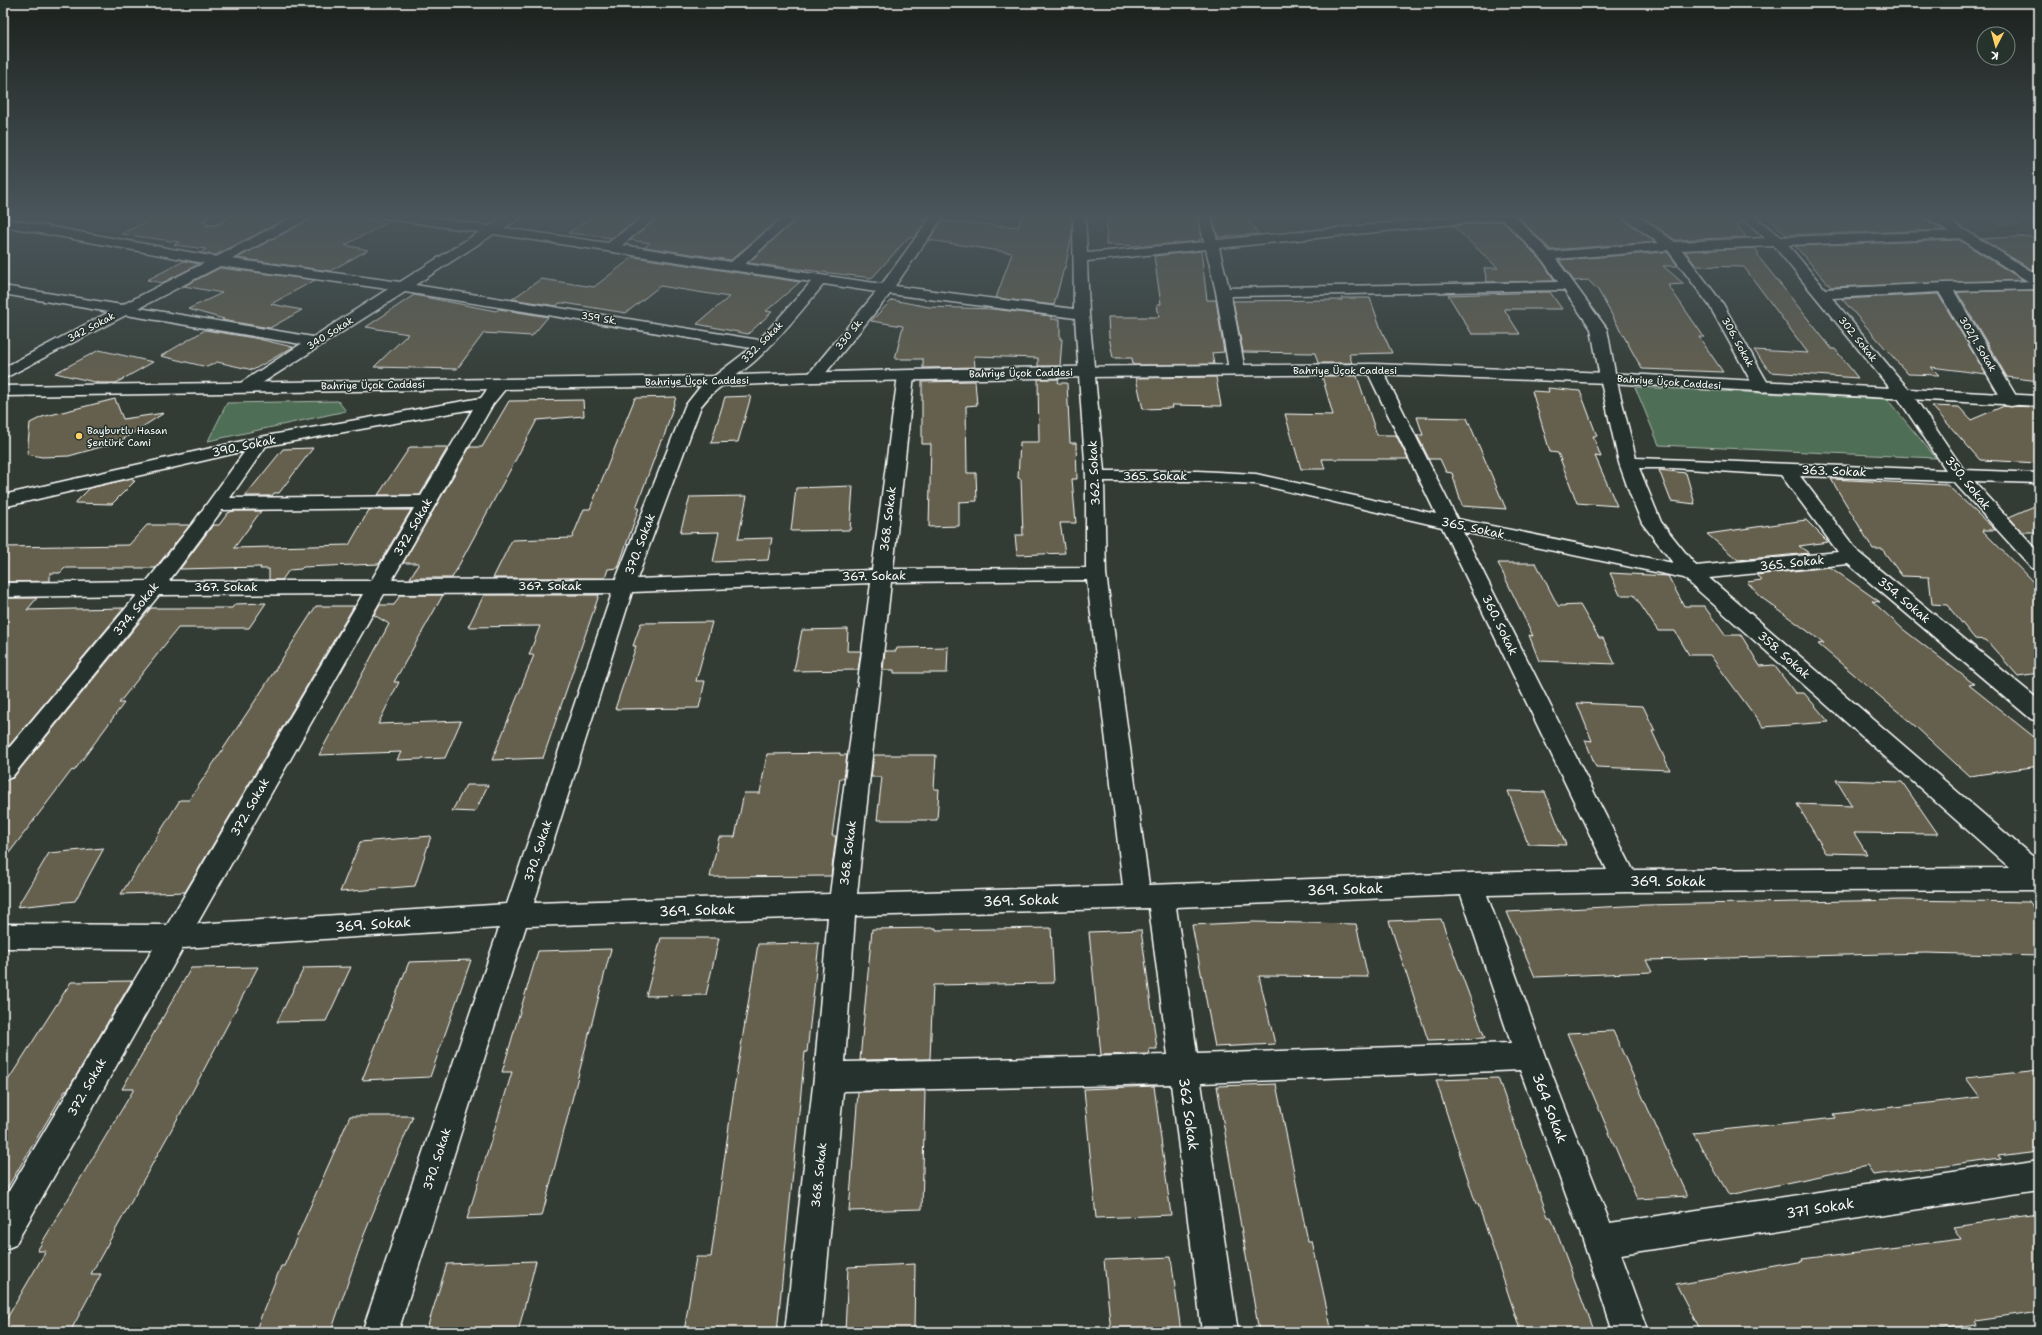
<svg xmlns="http://www.w3.org/2000/svg" width="2042" height="1335" font-family="'Shantell Sans',sans-serif">
<rect width="100%" height="100%" fill="#333c34"/>
<filter id="ink" filterUnits="userSpaceOnUse"><feTurbulence type="fractalNoise" baseFrequency=".025" numOctaves="2"/><feDisplacementMap in="SourceGraphic" scale="8" xChannelSelector="R" yChannelSelector="G"/><feConvolveMatrix kernelMatrix="1 2 1 2 8 2 1 2 1" color-interpolation-filters="sRGB"/></filter>
<g filter="url(#ink)">
<path fill="#506e57" stroke="#a8b6ab" d="M 2014,214 L 2039,214 L 2039,229 Z
M 1635,387 L 1887,399 L 1936,458 L 1659,445 Z
M 338,401 L 346,411 L 208,441 L 227,403 Z"/>
<path fill="#4a6f6e" stroke="#92a9a8" d="M 1982,214 L 2003,214 L 2021,224 L 2003,225 Z"/>
<path fill="#65604e" stroke="#fff" d="M 162,214 L 215,214 L 204,221 L 207,226 L 218,225 L 233,214 L 296,214 L 216,255 L 200,253 L 206,249 L 174,245 L 179,242 L 121,234 Z
M 314,214 L 337,214 L 387,223 L 345,245 L 368,250 L 330,271 L 237,258 L 313,218 Z
M 596,214 L 645,214 L 612,238 L 568,233 Z
M 662,214 L 785,214 L 731,260 L 645,247 L 650,243 L 630,240 Z
M 802,214 L 852,214 L 872,217 L 875,214 L 894,214 L 928,218 L 914,238 L 909,237 L 872,278 L 748,263 Z
M 1023,214 L 1072,214 L 1072,235 L 1065,268 L 1064,268 L 1054,305 L 996,298 L 1012,253 L 929,240 L 942,221 L 1018,227 Z
M 1107,214 L 1191,214 L 1192,218 L 1197,218 L 1202,239 L 1199,239 L 1199,241 L 1147,246 L 1106,245 Z
M 1243,214 L 1259,234 L 1218,237 L 1212,217 Z
M 1515,214 L 1621,214 L 1622,218 L 1655,242 L 1551,250 Z
M 1638,214 L 1737,214 L 1744,221 L 1738,226 L 1746,237 L 1675,240 Z
M 1766,214 L 1924,214 L 1925,219 L 1944,230 L 1786,235 Z
M 1502,221 L 1541,260 L 1555,281 L 1487,282 L 1484,268 L 1498,268 L 1453,226 Z
M 2030,236 L 2039,241 L 2039,274 L 1981,239 Z
M 1959,240 L 2023,280 L 1831,287 L 1795,246 Z
M 1755,248 L 1759,253 L 1757,255 L 1832,349 L 1835,349 L 1858,378 L 1770,372 L 1754,350 L 1808,353 L 1744,267 L 1696,266 L 1685,251 Z
M 1201,251 L 1207,300 L 1216,300 L 1224,352 L 1212,353 L 1214,364 L 1133,365 L 1132,358 L 1113,358 L 1109,337 L 1108,317 L 1159,317 L 1157,304 L 1161,304 L 1154,256 Z
M 1667,252 L 1678,266 L 1663,266 L 1684,284 L 1668,285 L 1704,337 L 1699,337 L 1723,372 L 1642,369 L 1598,290 L 1588,280 L 1574,281 L 1559,260 Z
M 633,257 L 800,282 L 766,311 L 772,312 L 748,334 L 697,324 L 729,297 L 660,286 L 626,313 L 564,303 L 559,303 L 557,306 L 512,299 L 541,279 L 594,287 Z
M 184,261 L 199,264 L 162,283 L 147,280 Z
M 220,268 L 315,280 L 271,304 L 302,310 L 270,328 L 222,320 L 224,319 L 188,309 L 222,293 L 184,286 Z
M 2039,290 L 2039,381 L 2007,377 L 1957,292 Z
M 1550,292 L 1562,309 L 1504,309 L 1520,334 L 1472,334 L 1448,295 Z
M 1938,294 L 1986,374 L 1931,367 L 1939,375 L 1908,374 L 1842,299 Z
M 414,295 L 496,311 L 499,309 L 548,317 L 532,336 L 484,333 L 457,369 L 374,367 L 408,334 L 366,327 Z
M 1341,298 L 1370,298 L 1381,329 L 1392,353 L 1349,354 L 1352,363 L 1318,363 L 1315,353 L 1243,352 L 1233,301 L 1342,300 Z
M 892,300 L 929,307 L 993,309 L 1051,316 L 1051,319 L 1060,319 L 1060,339 L 1062,339 L 1060,366 L 1038,366 L 1038,358 L 974,356 L 975,367 L 923,368 L 923,359 L 895,359 L 903,326 L 871,321 Z
M 205,330 L 254,338 L 293,347 L 253,370 L 217,362 L 207,367 L 161,356 Z
M 99,350 L 153,362 L 116,383 L 99,383 L 55,373 Z
M 1322,376 L 1357,376 L 1377,435 L 1396,435 L 1408,459 L 1322,459 L 1325,469 L 1301,469 L 1285,414 L 1333,415 Z
M 1216,377 L 1221,406 L 1172,405 L 1173,408 L 1143,409 L 1136,378 Z
M 1038,379 L 1059,379 L 1058,383 L 1067,383 L 1070,443 L 1076,443 L 1077,479 L 1072,479 L 1076,523 L 1060,523 L 1065,553 L 1017,555 L 1015,535 L 1023,535 L 1021,479 L 1018,478 L 1020,442 L 1039,442 Z
M 975,381 L 977,405 L 966,406 L 967,473 L 976,473 L 977,501 L 959,502 L 959,526 L 929,527 L 931,444 L 922,444 L 922,382 Z
M 1548,388 L 1580,391 L 1597,436 L 1593,436 L 1601,457 L 1595,456 L 1617,506 L 1577,503 L 1558,453 L 1550,452 L 1532,391 L 1549,392 Z
M 751,396 L 738,442 L 711,443 L 725,397 Z
M 676,397 L 663,440 L 661,440 L 636,508 L 639,508 L 618,568 L 608,569 L 605,578 L 493,578 L 512,540 L 572,538 L 584,509 L 590,509 L 635,398 Z
M 115,399 L 123,419 L 164,413 L 119,442 L 69,456 L 42,457 L 27,454 L 30,423 L 42,417 Z
M 583,400 L 584,416 L 537,420 L 452,578 L 410,578 L 419,563 L 403,563 L 470,447 L 482,447 L 509,401 Z
M 1932,406 L 1959,407 L 1971,420 L 2004,406 L 2039,407 L 2039,463 L 1980,460 Z
M 1417,417 L 1467,418 L 1506,509 L 1462,506 L 1452,473 L 1446,472 L 1440,459 L 1429,459 L 1417,435 L 1423,435 Z
M 410,447 L 448,447 L 420,495 L 378,495 Z
M 313,448 L 279,493 L 274,493 L 272,496 L 245,496 L 283,449 Z
M 1659,470 L 1686,473 L 1695,504 L 1671,501 Z
M 1831,479 L 1947,485 L 1991,526 L 1996,530 L 1982,530 L 2039,588 L 2039,673 L 2018,676 L 1986,640 L 1975,639 L 1947,605 L 1932,604 L 1929,577 L 1902,576 L 1882,549 L 1873,549 Z
M 124,480 L 135,481 L 112,504 L 75,503 L 90,488 Z
M 853,486 L 850,530 L 791,531 L 796,488 Z
M 747,496 L 738,539 L 772,538 L 768,560 L 713,562 L 719,532 L 680,533 L 690,497 Z
M 2039,504 L 2039,532 L 2022,532 L 2009,517 Z
M 369,510 L 411,510 L 379,564 L 303,567 L 301,569 L 289,570 L 282,580 L 269,580 L 269,569 L 260,569 L 261,567 L 180,569 L 213,525 L 219,525 L 228,513 L 233,511 L 261,511 L 234,548 L 349,545 Z
M 1806,520 L 1828,542 L 1799,546 L 1809,553 L 1738,560 L 1707,534 Z
M 147,525 L 190,525 L 155,568 L 65,568 L 60,573 L 50,573 L 50,581 L 3,582 L 3,547 L 129,545 Z
M 1498,563 L 1536,563 L 1558,606 L 1580,605 L 1599,638 L 1603,638 L 1615,664 L 1539,661 L 1529,635 L 1533,636 Z
M 1830,567 L 1880,602 L 1872,601 L 1904,630 L 1974,684 L 1969,685 L 2039,741 L 2039,766 L 1969,776 L 1915,726 L 1818,644 L 1824,643 L 1762,598 L 1747,582 L 1762,580 L 1756,575 Z
M 1610,573 L 1668,576 L 1684,606 L 1704,606 L 1725,635 L 1741,635 L 1760,666 L 1774,665 L 1795,693 L 1804,693 L 1829,722 L 1763,727 L 1710,655 L 1689,655 L 1675,631 L 1658,631 L 1634,595 L 1620,595 Z
M 400,595 L 443,595 L 394,682 L 399,682 L 378,724 L 461,721 L 445,758 L 397,760 L 401,752 L 319,755 L 389,624 L 374,615 L 379,605 L 394,605 Z
M 484,595 L 599,595 L 543,758 L 492,760 L 534,655 L 529,655 L 540,626 L 468,627 Z
M 3,598 L 37,598 L 27,610 L 124,608 L 3,753 Z
M 266,603 L 249,628 L 178,628 L 119,703 L 124,703 L 74,771 L 72,770 L 3,861 L 3,781 L 13,778 L 151,608 L 232,608 L 235,604 Z
M 316,606 L 354,606 L 185,892 L 121,894 L 180,800 L 189,800 L 259,695 Z
M 712,622 L 696,681 L 705,681 L 699,708 L 615,709 L 636,646 L 633,646 L 641,623 Z
M 848,629 L 847,651 L 861,651 L 858,670 L 794,671 L 802,630 Z
M 948,647 L 947,673 L 894,673 L 894,670 L 883,670 L 885,651 L 896,651 L 897,648 Z
M 1577,703 L 1643,706 L 1655,731 L 1652,731 L 1670,770 L 1596,767 L 1585,740 L 1592,741 Z
M 840,753 L 840,755 L 847,755 L 844,778 L 840,778 L 832,836 L 836,836 L 831,876 L 710,877 L 719,837 L 735,837 L 744,793 L 760,793 L 767,754 Z
M 874,755 L 936,755 L 934,789 L 939,789 L 937,820 L 877,820 L 882,777 L 871,777 Z
M 1836,780 L 1902,782 L 1938,834 L 1854,833 L 1867,854 L 1826,853 L 1797,804 L 1852,806 Z
M 466,785 L 488,785 L 475,812 L 452,811 Z
M 1508,791 L 1545,792 L 1566,845 L 1528,844 Z
M 431,836 L 415,886 L 340,892 L 360,842 Z
M 104,848 L 75,901 L 17,907 L 49,853 Z
M 1903,900 L 2029,902 L 2039,916 L 2039,956 L 1926,953 L 1646,960 L 1652,972 L 1535,977 L 1507,912 L 1645,905 Z
M 1441,919 L 1485,1038 L 1428,1040 L 1389,921 Z
M 1254,922 L 1356,924 L 1368,977 L 1259,976 L 1275,1044 L 1215,1047 L 1192,925 Z
M 936,928 L 936,930 L 1051,928 L 1054,983 L 933,985 L 930,1059 L 860,1060 L 872,929 Z
M 1141,930 L 1157,1049 L 1149,1049 L 1150,1054 L 1101,1055 L 1089,932 Z
M 661,938 L 719,938 L 706,995 L 646,996 Z
M 819,943 L 807,1052 L 805,1052 L 777,1332 L 684,1332 L 696,1257 L 711,1257 L 734,1089 L 758,944 Z
M 611,949 L 542,1216 L 467,1219 L 512,1072 L 502,1072 L 538,951 Z
M 471,960 L 430,1077 L 362,1080 L 409,962 Z
M 258,967 L 189,1098 L 91,1274 L 101,1274 L 70,1332 L 3,1332 L 3,1325 L 46,1251 L 37,1251 L 134,1089 L 122,1089 L 191,968 Z
M 351,967 L 326,1021 L 277,1022 L 304,968 Z
M 132,981 L 67,1091 L 65,1091 L 3,1195 L 3,1088 L 71,982 Z
M 1613,1031 L 1663,1142 L 1688,1196 L 1637,1199 L 1567,1033 Z
M 2039,1070 L 2039,1150 L 1998,1155 L 2001,1159 L 1873,1175 L 1867,1166 L 1729,1195 L 1693,1133 L 1836,1118 L 1834,1114 L 1980,1097 L 1966,1078 Z
M 1498,1078 L 1548,1217 L 1551,1217 L 1594,1332 L 1521,1332 L 1478,1204 L 1476,1204 L 1436,1080 Z
M 1276,1084 L 1308,1241 L 1312,1241 L 1332,1332 L 1259,1332 L 1217,1086 Z
M 1154,1086 L 1171,1215 L 1096,1218 L 1084,1089 Z
M 925,1091 L 922,1209 L 849,1211 L 858,1092 Z
M 350,1116 L 413,1116 L 364,1235 L 331,1332 L 255,1332 L 281,1266 L 284,1266 Z
M 2039,1215 L 2039,1311 L 1975,1320 L 1977,1324 L 1913,1332 L 1701,1332 L 1676,1284 L 1803,1261 L 1802,1259 L 1961,1239 L 1953,1227 Z
M 1171,1257 L 1181,1332 L 1111,1332 L 1104,1260 Z
M 536,1261 L 518,1332 L 426,1332 L 447,1264 Z
M 915,1264 L 914,1332 L 845,1332 L 848,1267 Z"/>
<g fill="none" stroke-linecap="round" stroke-linejoin="round">
<g stroke="#fff" stroke-width="3">
<path id="minor" d="M 217,214 L 232,214 L 217,224 L 207,224 L 205,221 Z
M 298,214 L 313,214 L 312,217 L 232,259 L 400,282 L 479,232 L 384,218 L 379,217 L 378,214 L 407,214 L 489,226 L 509,214 L 523,214 L 522,217 L 504,228 L 608,243 L 647,214 L 661,214 L 622,245 L 731,262 L 787,214 L 800,214 L 745,264 L 882,284 L 933,214 L 945,214 L 895,286 L 1074,309 L 1073,214 L 1085,214 L 1087,253 L 1204,242 L 1198,214 L 1210,214 L 1217,240 L 1482,214 L 1513,214 L 1550,252 L 1659,243 L 1623,217 L 1622,214 L 1636,214 L 1675,242 L 1765,238 L 1738,214 L 1751,214 L 1781,237 L 1967,231 L 1969,234 L 1962,238 L 1788,245 L 1825,289 L 1944,283 L 2039,281 L 2039,289 L 1954,291 L 2019,401 L 2017,405 L 2011,406 L 2005,405 L 2003,401 L 1939,292 L 1832,298 L 1910,391 L 1964,470 L 2039,473 L 2039,483 L 1974,481 L 2039,552 L 2039,570 L 2032,568 L 1953,481 L 1800,476 L 1859,553 L 2039,700 L 2039,721 L 2031,719 L 1848,564 L 1709,578 L 2039,862 L 2039,890 L 1625,892 L 1487,895 L 1545,1056 L 1610,1223 L 2039,1159 L 2039,1191 L 1621,1254 L 1649,1332 L 1613,1332 L 1583,1241 L 1520,1070 L 1201,1083 L 1238,1332 L 1202,1332 L 1171,1084 L 843,1091 L 821,1332 L 785,1332 L 814,1077 L 828,917 L 526,926 L 398,1332 L 362,1332 L 499,928 L 183,948 L 15,1245 L 3,1250 L 3,1201 L 153,949 L 3,948 L 3,924 L 167,925 L 363,594 L 159,595 L 12,777 L 3,780 L 3,755 L 137,595 L 3,597 L 3,583 L 147,581 L 193,523 L 245,451 L 3,507 L 3,495 L 260,437 L 481,398 C 488,389 494,376 508,380 L 510,383 L 493,404 L 392,580 L 616,579 L 685,406 L 700,387 L 751,348 L 405,292 L 251,390 L 245,392 L 239,390 L 237,387 L 239,384 L 301,344 L 126,315 L 3,379 L 3,368 L 109,312 L 3,294 L 3,286 L 122,305 L 204,263 L 8,227 L 3,225 L 3,220 L 8,219 L 216,257 ZM 1503,219 L 1542,259 L 1558,282 L 1229,288 L 1219,248 ZM 494,234 L 811,282 L 759,340 L 415,285 ZM 1774,246 L 1898,398 L 1946,470 L 1636,458 L 1616,378 L 1607,329 L 1556,259 L 1668,250 L 1709,305 L 1754,387 L 1756,390 L 1762,392 L 1768,390 L 1770,387 L 1723,304 L 1682,250 ZM 1206,249 L 1216,292 L 1229,370 L 1231,373 L 1243,373 L 1245,370 L 1231,296 L 1564,290 L 1591,329 L 1600,378 L 1619,463 L 1630,494 L 1642,523 L 1673,563 L 1457,519 L 1382,369 L 1380,366 L 1368,366 L 1366,369 L 1436,514 L 1256,474 L 1198,471 L 1104,471 L 1089,314 L 1087,261 ZM 220,266 L 388,289 L 313,337 L 139,308 ZM 824,284 L 876,292 L 806,377 L 808,380 L 820,380 L 890,294 L 1075,318 L 1086,476 L 1086,568 L 893,569 L 914,375 L 912,372 L 900,372 L 898,375 L 872,570 L 637,579 L 701,406 C 715,387 737,377 755,361 C 780,338 802,310 824,284 ZM 473,409 L 421,496 L 230,498 L 266,446 ZM 1639,468 L 1672,468 L 1781,475 L 1838,552 L 1696,566 L 1661,522 ZM 1104,481 L 1198,481 L 1256,484 L 1442,527 L 1607,870 L 1470,873 L 1149,885 L 1106,574 ZM 414,508 L 371,581 L 169,581 L 222,510 ZM 1463,532 L 1684,578 L 2010,868 L 1633,870 ZM 1087,580 L 1123,886 L 857,894 L 891,582 ZM 871,583 L 830,894 L 534,903 L 632,592 ZM 612,593 L 507,904 L 197,924 L 384,594 ZM 1461,895 L 1511,1043 L 1197,1054 L 1176,907 ZM 1149,908 L 1168,1055 L 845,1062 L 855,916 Z"/>
</g>
<g stroke="#fff" stroke-width="3">
<path id="tertiary" d="M 1925,214 L 1939,214 L 2039,276 L 2039,286 L 2034,285 L 1926,217 Z
M 1374,364 L 1608,373 L 2039,396 L 2039,406 L 1608,383 L 1374,374 L 1087,377 L 814,382 L 715,386 L 3,396 L 3,386 L 715,376 C 935,367 1154,366 1374,364 Z"/>
</g>
<use href="#minor" fill="#26332d" fill-rule="evenodd"/>
<use href="#tertiary" fill="#26332d" fill-rule="evenodd"/>
</g>
</g>
<linearGradient id="sky" x2="0" y2="1"><stop stop-color="#1c211d"/><stop offset="0.54" stop-color="#4a565c"/><stop offset="1" stop-color="#4a565c" stop-opacity="0"/></linearGradient>
<rect width="2042" height="400" fill="url(#sky)"/>
<circle fill="#ffd166" stroke="#26332d" stroke-width="1.5" cx="79" cy="436" r="4"/>
<g text-anchor="middle" dominant-baseline="central" stroke-width="3" stroke-linejoin="round" paint-order="stroke">
<g font-size="10" fill="#fff" stroke="#26332d">
<text transform="translate(599 318) rotate(9)">359 Sk.</text>
<text transform="translate(91 327) rotate(-28)">342 Sokak</text>
<text transform="translate(330 333) rotate(-32)">340 Sokak</text>
<text transform="translate(849 334) rotate(-51)">330 Sk.</text>
<text transform="translate(1858 339) rotate(51)">302. Sokak</text>
<text transform="translate(762 342) rotate(-45)">332. Sokak</text>
<text transform="translate(1738 342) rotate(61)">306. Sokak</text>
<text transform="translate(1978 344) rotate(59)">302/1. Sokak</text>
<text x="1345" y="370">Bahriye Üçok Caddesi</text>
<text transform="translate(1021 373) rotate(-1)">Bahriye Üçok Caddesi</text>
<text transform="translate(697 381) rotate(-1)">Bahriye Üçok Caddesi</text>
<text transform="translate(1669 382) rotate(4)">Bahriye Üçok Caddesi</text>
<text transform="translate(373 385) rotate(-1)">Bahriye Üçok Caddesi</text>
</g>
<g font-size="10" fill="#fff" stroke="#26332d" text-anchor="start">
<text x="87" y="430">Bayburtlu Hasan<tspan x="87" dy="12">Şentürk Cami</tspan></text>
</g>
<g font-size="12" fill="#fff" stroke="#26332d">
<text transform="translate(244 446) rotate(-12)">390. Sokak</text>
<text transform="translate(1834 471) rotate(2)">363. Sokak</text>
<text transform="translate(1094 473) rotate(-93)">362. Sokak</text>
<text x="1155" y="476">365. Sokak</text>
<text transform="translate(1968 483) rotate(51)">350. Sokak</text>
<text transform="translate(888 519) rotate(-83)">368. Sokak</text>
<text transform="translate(413 527) rotate(-60)">372. Sokak</text>
<text transform="translate(1473 528) rotate(12)">365. Sokak</text>
<text transform="translate(640 544) rotate(-69)">370. Sokak</text>
<text transform="translate(1792 563) rotate(-6)">365. Sokak</text>
<text transform="translate(874 576) rotate(-1)">367. Sokak</text>
<text x="550" y="586">367. Sokak</text>
<text x="226" y="587">367. Sokak</text>
<text transform="translate(1904 600) rotate(40)">354. Sokak</text>
<text transform="translate(136 609) rotate(-51)">374. Sokak</text>
<text transform="translate(1500 625) rotate(64)">360. Sokak</text>
<text transform="translate(1784 655) rotate(41)">358. Sokak</text>
<text transform="translate(250 807) rotate(-60)">372. Sokak</text>
<text transform="translate(538 851) rotate(-72)">370. Sokak</text>
<text transform="translate(848 853) rotate(-83)">368. Sokak</text>
<text transform="translate(87 1087) rotate(-60)">372. Sokak</text>
<text transform="translate(437 1159) rotate(-72)">370. Sokak</text>
<text transform="translate(819 1175) rotate(-84)">368. Sokak</text>
</g>
<g font-size="14" fill="#fff" stroke="#26332d">
<text x="1668" y="881">369. Sokak</text>
<text transform="translate(1345 889) rotate(-2)">369. Sokak</text>
<text transform="translate(1021 900) rotate(-2)">369. Sokak</text>
<text transform="translate(697 910) rotate(-2)">369. Sokak</text>
<text transform="translate(373 924) rotate(-4)">369. Sokak</text>
<text transform="translate(1550 1108) rotate(69)">364 Sokak</text>
<text transform="translate(1189 1114) rotate(82)">362 Sokak</text>
<text transform="translate(1820 1208) rotate(-9)">371 Sokak</text>
</g>
</g>
<rect width="2042" height="1335" fill="none" stroke="#26332d" stroke-width="16"/>
<rect x="8" y="8" width="2026" height="1319" fill="none" stroke="#fff" stroke-width="1.5" filter="url(#ink)"/>
<g transform="translate(1996 46) rotate(186)"><circle r="19" fill="#26332d" stroke="#7d8581"/>
<path d="M0-3L7 15L0 10L-7 15Z" fill="#ffd166"/>
<text y="-6" font-size="11" font-weight="bold" text-anchor="middle" fill="#ffffff">K</text>
</g>
</svg>
